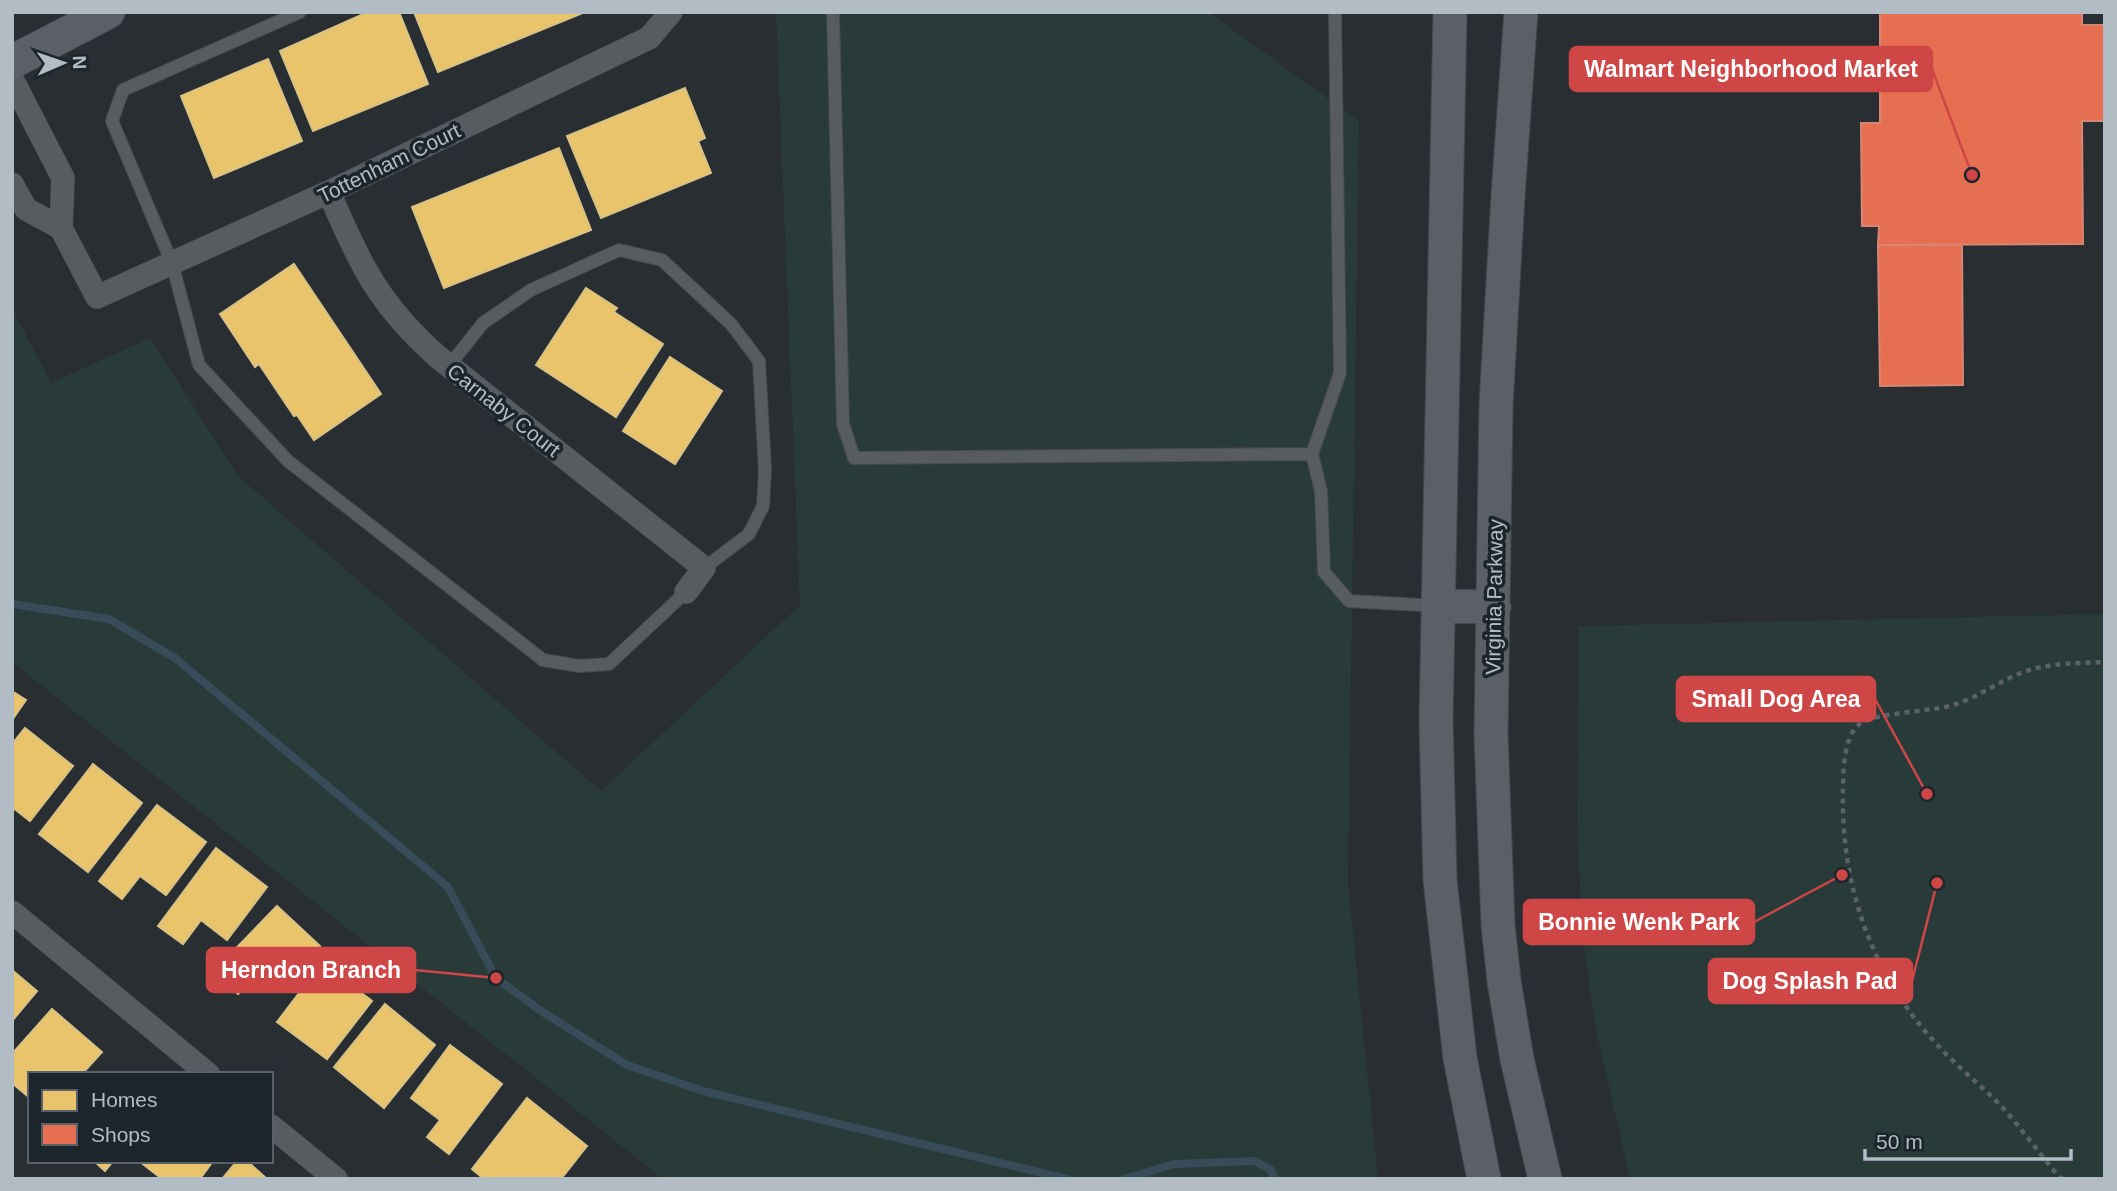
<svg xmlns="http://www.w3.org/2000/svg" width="2117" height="1191" font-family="Arial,sans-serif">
<rect width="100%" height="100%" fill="#282e32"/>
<path fill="#293b39" d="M 776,12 L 1208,12 L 1359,121 L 1348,883 L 1378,1179 L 663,1179 L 12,662 L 12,308 L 51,383 L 150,338 L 238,476 L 601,791 L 800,605 Z
M 2105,614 L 2105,1179 L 1630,1179 L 1595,1025 L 1582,932 L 1577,818 L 1579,626 Z"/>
<path fill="#e9c46a" stroke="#d8c285" stroke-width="2" d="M 368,12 L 399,12 L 428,84 L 313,131 L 280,51 Z
M 414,12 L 585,12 L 438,72 Z
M 268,59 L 302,141 L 214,178 L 181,96 Z
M 685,88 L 705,138 L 698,141 L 711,173 L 601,218 L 567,136 Z
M 559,148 L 591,230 L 444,288 L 412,207 Z
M 294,264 L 381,394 L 314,440 L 297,415 L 294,416 L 259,364 L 255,367 L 220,314 Z
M 586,288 L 617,308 L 614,312 L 663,344 L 616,417 L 536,365 Z
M 670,357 L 722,391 L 675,464 L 623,431 Z
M 12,691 L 26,700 L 12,720 Z
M 25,728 L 73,766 L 30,821 L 12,807 L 12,744 Z
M 93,764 L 142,803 L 88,872 L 39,834 Z
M 157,805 L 206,842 L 166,895 L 140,876 L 122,899 L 99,881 Z
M 216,848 L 267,887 L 227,940 L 201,920 L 183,944 L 158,926 Z
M 277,906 L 320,946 L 279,989 L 260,970 L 238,994 L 214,971 Z
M 322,963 L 372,1001 L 327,1059 L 277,1022 Z
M 12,970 L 37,991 L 12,1021 Z
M 385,1004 L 435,1045 L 384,1108 L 334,1067 Z
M 52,1009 L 102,1052 L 82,1074 L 30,1074 L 30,1098 L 12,1083 L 12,1054 Z
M 450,1045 L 502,1084 L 449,1154 L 427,1137 L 440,1120 L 411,1098 Z
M 527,1098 L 587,1146 L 561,1179 L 484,1179 L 472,1169 Z
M 94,1161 L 113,1161 L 105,1171 Z
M 139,1161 L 213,1161 L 200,1179 L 162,1179 Z
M 237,1161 L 247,1161 L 267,1179 L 222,1179 Z"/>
<path fill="#e76f51" stroke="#d78674" stroke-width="2" d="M 1880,12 L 2082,12 L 2082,25 L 2105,25 L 2105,121 L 2082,121 L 2083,244 L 1878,245 L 1879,226 L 1862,226 L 1861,123 L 1880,123 Z
M 1878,245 L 1962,245 L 1963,385 L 1880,386 Z"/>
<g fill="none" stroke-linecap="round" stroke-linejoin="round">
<path stroke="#374b59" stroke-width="8" d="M 12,604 L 109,619 L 175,658 L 448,887 L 496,978 L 541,1011 L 627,1065 L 703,1091 L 1067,1179
M 1124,1179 L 1174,1164 L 1255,1161 L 1271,1170 L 1275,1179"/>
<g stroke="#464a4d" stroke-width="14">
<path id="lane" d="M 300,12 L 123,90 L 112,121 L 172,263 L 199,365 L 288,461 L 543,660 L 579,666 L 609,664 L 686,592
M 833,12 L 843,424 L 854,458 L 1312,454 L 1321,491 L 1324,572 L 1349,601 L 1438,606
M 449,366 L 483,323 L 531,290 L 619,250 L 662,260 L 731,324 L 759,361 L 765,471 L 763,506 L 749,534 L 704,568
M 1312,454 L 1340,373 L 1335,12"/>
</g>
<g stroke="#464a4d" stroke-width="24">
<path id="street" d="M 12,79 L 63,178 L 61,228 L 97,297 L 329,192 L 649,38 L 671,12
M 12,184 L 26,209 L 61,228
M 329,192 C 359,263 379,305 438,357 L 704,568 L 686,592
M 12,912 L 208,1074
M 271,1126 L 336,1179"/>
</g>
<g stroke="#464a4d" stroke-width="35">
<path id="secondary" d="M 1450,12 L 1436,720 L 1440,880 L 1460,1058 L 1484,1179
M 1521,12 L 1508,196 L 1496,405 L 1491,734 L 1498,925 L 1504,981 L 1517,1059 L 1545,1179
M 12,62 L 108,12
M 1438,606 L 1494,607"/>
</g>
<path stroke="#5b6165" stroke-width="4.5" stroke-dasharray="5 5" stroke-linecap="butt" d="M 2063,1179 L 2059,1177 C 2040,1154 2022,1129 2002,1107 C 1985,1089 1966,1074 1948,1056 C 1876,985 1841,893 1843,793 C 1843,775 1843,734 1861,723 C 1879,712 1930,712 1954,705 C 1978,697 1998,682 2021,673 C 2046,663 2078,663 2105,662"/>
<use href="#lane" stroke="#575c61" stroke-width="12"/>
<use href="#street" stroke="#575c61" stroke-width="23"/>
<use href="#secondary" stroke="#5b6066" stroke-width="33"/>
</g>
<g text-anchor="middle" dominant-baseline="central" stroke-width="7" stroke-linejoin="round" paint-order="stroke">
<g font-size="21" fill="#b1bcc4" stroke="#1c252c">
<text transform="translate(389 163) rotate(-26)">Tottenham Court</text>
<text transform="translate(504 410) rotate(38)">Carnaby Court</text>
<text transform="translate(1494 597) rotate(-89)">Virginia Parkway</text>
</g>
</g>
<path fill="none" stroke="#cf4647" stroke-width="2.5" d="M1972 175L1932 69M1927 794L1875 699M1842 875L1754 922M496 978L415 970M1937 883L1912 981"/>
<g fill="#cf4647" stroke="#1c252c" stroke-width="2.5">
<circle cx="1972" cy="175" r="7"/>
<circle cx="1927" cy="794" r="7"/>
<circle cx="1842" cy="875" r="7"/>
<circle cx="496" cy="978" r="7"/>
<circle cx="1937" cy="883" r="7"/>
</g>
<g fill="#cf4647" stroke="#cf4647" stroke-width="2.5">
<rect x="1570" y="47" width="362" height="44" rx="7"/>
<rect x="1677" y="677" width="198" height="44" rx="7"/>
<rect x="1524" y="900" width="230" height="44" rx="7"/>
<rect x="207" y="948" width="208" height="44" rx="7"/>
<rect x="1709" y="959" width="203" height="44" rx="7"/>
</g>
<g font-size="23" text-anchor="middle" font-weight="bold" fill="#fff">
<text x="1751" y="77">Walmart Neighborhood Market</text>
<text x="1776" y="707">Small Dog Area</text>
<text x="1639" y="930">Bonnie Wenk Park</text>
<text x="311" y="978">Herndon Branch</text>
<text x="1810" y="989">Dog Splash Pad</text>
</g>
<rect width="2117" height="1191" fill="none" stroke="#b1bcc4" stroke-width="28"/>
<rect x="28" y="1072" width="245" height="91" fill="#1c252c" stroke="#586169" stroke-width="2"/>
<rect x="42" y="1090" width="35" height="21" fill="#e9c46a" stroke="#586169" stroke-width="2"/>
<text x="91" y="1107" font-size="21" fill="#b1bcc4">Homes</text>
<rect x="42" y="1124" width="35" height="21" fill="#e76f51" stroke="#586169" stroke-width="2"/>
<text x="91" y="1142" font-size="21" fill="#b1bcc4">Shops</text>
<g transform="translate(63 63) rotate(88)" stroke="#1c252c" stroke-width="5" paint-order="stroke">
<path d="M0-5L12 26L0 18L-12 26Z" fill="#b1bcc4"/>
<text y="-10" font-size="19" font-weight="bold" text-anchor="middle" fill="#b1bcc4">N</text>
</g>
<path d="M1865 1149v10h206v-10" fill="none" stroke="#b1bcc4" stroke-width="3.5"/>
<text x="1876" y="1149" font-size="21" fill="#b1bcc4" stroke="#1c252c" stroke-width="5" paint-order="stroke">50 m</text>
</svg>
